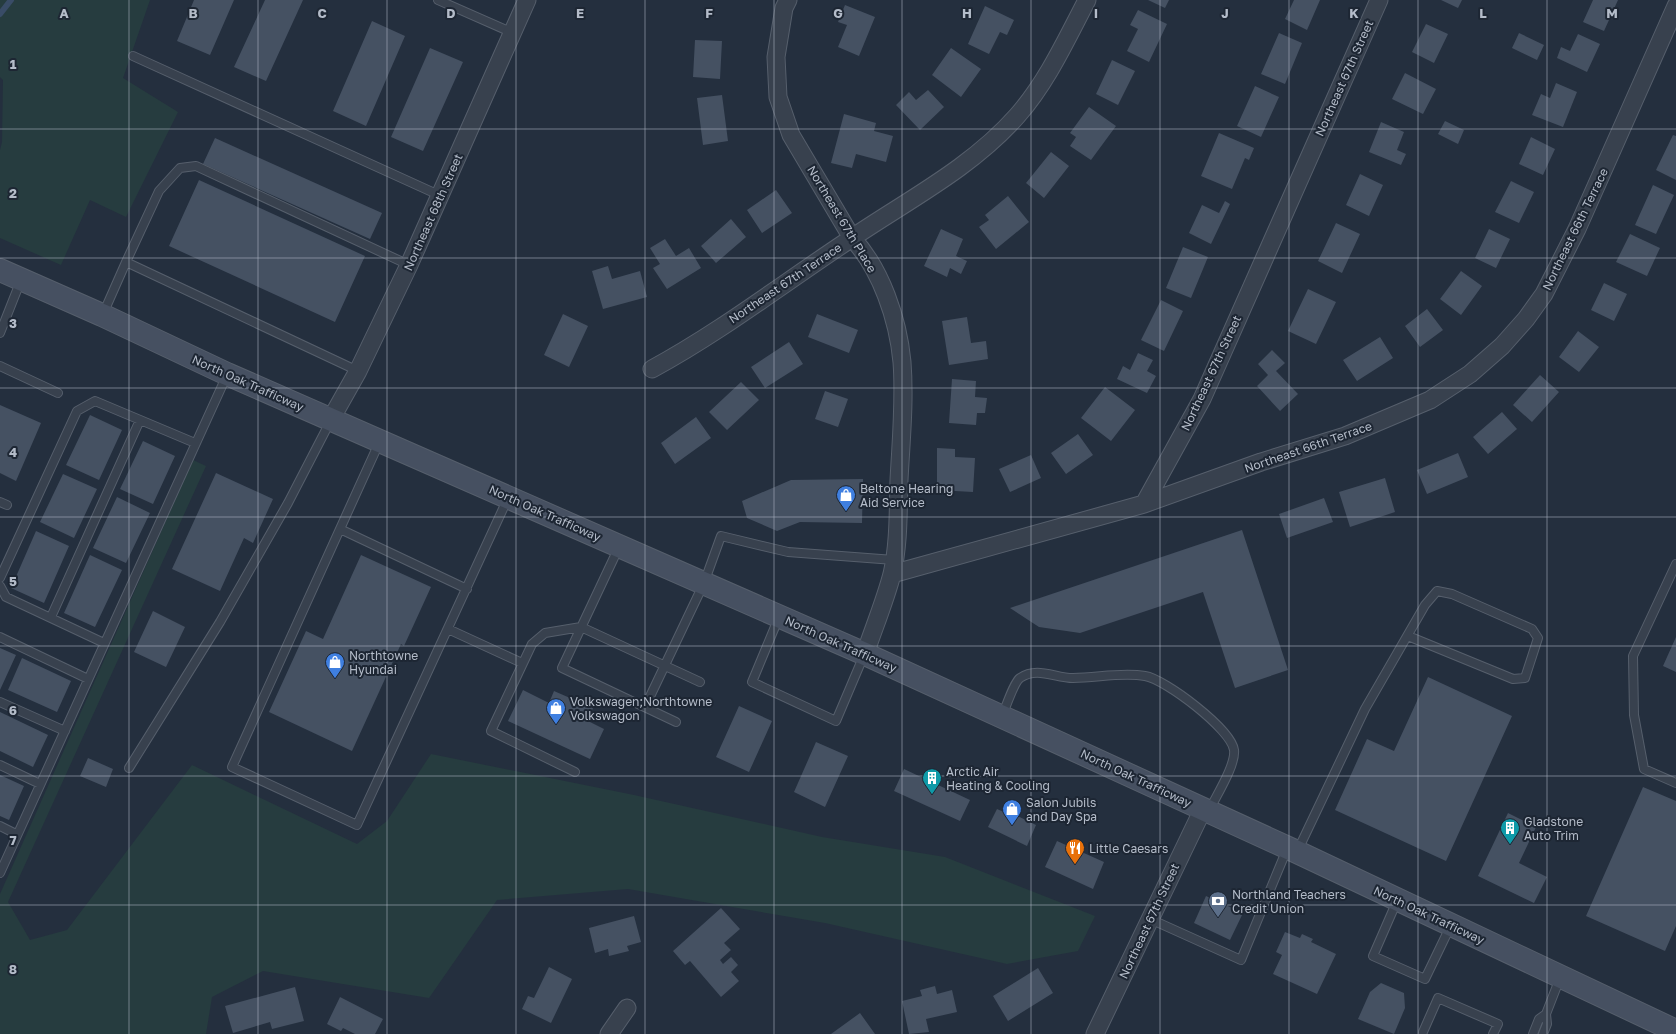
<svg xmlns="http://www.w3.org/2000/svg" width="1676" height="1034" font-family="'Golos Text',sans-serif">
<rect width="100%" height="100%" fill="#242f3e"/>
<path fill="#263c3f" d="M 0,0 L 150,0 L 123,78 L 178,112 L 126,217 L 90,200 L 61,265 L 0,238 L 0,150 L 2,142 L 3,80 L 0,77 Z
M 193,460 L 206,466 L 8,902 L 30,940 L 67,930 L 192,765 L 357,844 L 387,821 L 431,754 L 634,795 L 822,837 L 945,857 L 1095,916 L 1078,951 L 1007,964 L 825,923 L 628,889 L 497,900 L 429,998 L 263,971 L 212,997 L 206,1034 L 0,1034 L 0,894 Z"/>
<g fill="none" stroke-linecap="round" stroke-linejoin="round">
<path stroke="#394c67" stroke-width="6" d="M 0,14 L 11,0"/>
</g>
<path fill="#455162" d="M 194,0 L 234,0 L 210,55 L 177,41 Z
M 265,0 L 303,0 L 266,81 L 234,67 Z
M 1148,0 L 1169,0 L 1165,8 Z
M 1294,0 L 1320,0 L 1307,30 L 1285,19 Z
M 1441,0 L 1462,0 L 1458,8 Z
M 1593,0 L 1618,0 L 1604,31 L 1583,22 Z
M 845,5 L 875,17 L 859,56 L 838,47 L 847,25 L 838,22 Z
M 985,6 L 1014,20 L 1007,35 L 1000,32 L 989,54 L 968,44 Z
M 1138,10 L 1167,24 L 1149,62 L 1127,51 L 1138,29 L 1130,25 Z
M 372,21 L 405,36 L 366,126 L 333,111 Z
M 1426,24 L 1448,34 L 1434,63 L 1412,52 Z
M 1279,33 L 1302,43 L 1285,84 L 1261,74 Z
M 1519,33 L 1544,45 L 1537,60 L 1512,48 Z
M 1578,34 L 1600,44 L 1587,72 L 1557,58 L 1561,47 L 1570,51 Z
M 695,40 L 722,41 L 720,79 L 693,77 Z
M 430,48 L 463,62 L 423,151 L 391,137 Z
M 951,48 L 981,69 L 961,97 L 932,75 Z
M 1112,60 L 1135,71 L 1118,105 L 1096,94 Z
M 1405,73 L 1436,89 L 1423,114 L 1392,99 Z
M 1556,83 L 1577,92 L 1563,127 L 1532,115 L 1541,94 L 1550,98 Z
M 1255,86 L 1279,97 L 1261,137 L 1237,126 Z
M 928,90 L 944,107 L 920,130 L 896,105 L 909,92 L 916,100 Z
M 722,95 L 728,141 L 703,145 L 697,98 Z
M 1089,107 L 1116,126 L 1091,160 L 1070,146 L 1076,137 L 1070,133 Z
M 844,114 L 876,123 L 874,131 L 893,136 L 886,162 L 856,154 L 852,168 L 831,163 Z
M 1445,121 L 1464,130 L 1458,144 L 1438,134 Z
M 1381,122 L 1404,132 L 1397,150 L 1406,154 L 1401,165 L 1369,152 Z
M 1219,133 L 1254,148 L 1249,160 L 1245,158 L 1232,189 L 1201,176 Z
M 1673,135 L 1676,136 L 1676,180 L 1656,170 Z
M 1531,137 L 1555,149 L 1543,175 L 1519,164 Z
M 215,138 L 382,213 L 370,239 L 203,164 Z
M 1051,152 L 1069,166 L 1044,198 L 1026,183 Z
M 1360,174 L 1383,185 L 1369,216 L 1346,205 Z
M 199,180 L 365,256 L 335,322 L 169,246 Z
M 1511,181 L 1534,192 L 1519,223 L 1495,212 Z
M 1653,185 L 1674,195 L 1656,234 L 1635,225 Z
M 776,190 L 792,213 L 762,233 L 747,210 Z
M 1008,196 L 1029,222 L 996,249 L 979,227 L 989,220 L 985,215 Z
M 1225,201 L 1230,204 L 1211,244 L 1189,233 L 1202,205 L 1219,213 Z
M 731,219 L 746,237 L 716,263 L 701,246 Z
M 1336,223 L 1360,234 L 1342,273 L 1318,261 Z
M 941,229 L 963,239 L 956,256 L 967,261 L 961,274 L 950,268 L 947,277 L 924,266 Z
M 1489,229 L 1510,239 L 1496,268 L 1475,258 Z
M 1630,234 L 1660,248 L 1647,276 L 1616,262 Z
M 665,239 L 676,256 L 689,248 L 701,268 L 667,289 L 653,268 L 660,264 L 650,248 Z
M 1183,247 L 1208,257 L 1191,298 L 1166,288 Z
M 608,266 L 612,279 L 640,271 L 647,297 L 603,309 L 592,271 Z
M 1461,271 L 1482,286 L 1461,315 L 1440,299 Z
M 1604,283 L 1627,294 L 1614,321 L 1591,310 Z
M 1308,289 L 1336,302 L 1316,344 L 1288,331 Z
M 1161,300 L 1183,311 L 1164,351 L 1141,340 Z
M 1427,309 L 1443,330 L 1420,347 L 1405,326 Z
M 563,314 L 588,326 L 569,367 L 544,355 Z
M 817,314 L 858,330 L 849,353 L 808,337 Z
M 967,317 L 971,343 L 986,341 L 988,359 L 949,365 L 942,321 Z
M 1578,331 L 1599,347 L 1579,372 L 1559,357 Z
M 1380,337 L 1393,358 L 1357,381 L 1343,360 Z
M 789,342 L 803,364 L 765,388 L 751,367 Z
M 1272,350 L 1285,363 L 1276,371 L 1298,394 L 1280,411 L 1257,386 L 1268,375 L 1258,364 Z
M 1138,353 L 1153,360 L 1147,371 L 1156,376 L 1147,393 L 1117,379 L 1123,366 L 1130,370 Z
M 1540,375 L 1559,392 L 1532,422 L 1513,405 Z
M 952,379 L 976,381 L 975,397 L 987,398 L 985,413 L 977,413 L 976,425 L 949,423 Z
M 741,382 L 759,400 L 727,430 L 709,412 Z
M 1105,387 L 1135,410 L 1111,441 L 1081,418 Z
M 825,391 L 848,399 L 838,427 L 815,419 Z
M 0,405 L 41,423 L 16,481 L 0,473 Z
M 1502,412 L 1517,429 L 1488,454 L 1473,437 Z
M 90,415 L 122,430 L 99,480 L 66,465 Z
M 696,417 L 711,438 L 675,464 L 661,443 Z
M 1078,434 L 1093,455 L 1066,474 L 1051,453 Z
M 143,441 L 175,456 L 153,504 L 120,489 Z
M 937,448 L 955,449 L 955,457 L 975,458 L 973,492 L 937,490 Z
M 1458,453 L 1468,477 L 1427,494 L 1417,470 Z
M 1031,455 L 1041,478 L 1010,492 L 999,469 Z
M 216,473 L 273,499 L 253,543 L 244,538 L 220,591 L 172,569 Z
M 63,474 L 97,489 L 74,538 L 40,522 Z
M 1385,478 L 1395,512 L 1350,527 L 1339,492 Z
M 863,479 L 862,523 L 800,522 L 777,531 L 747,518 L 742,501 L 791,480 Z
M 117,497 L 150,513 L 126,563 L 93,548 Z
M 1324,498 L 1333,522 L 1287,538 L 1279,514 Z
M 1242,530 L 1288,670 L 1235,688 L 1203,592 L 1080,633 L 1039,627 L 1010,608 Z
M 36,531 L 69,546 L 44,603 L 11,588 Z
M 90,555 L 122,570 L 95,627 L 64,613 Z
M 361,555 L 431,587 L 404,646 L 401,644 L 352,751 L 269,712 L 306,631 L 323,639 Z
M 153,611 L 185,627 L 166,667 L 134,652 Z
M 1676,637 L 1676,672 L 1663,666 Z
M 0,648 L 16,655 L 0,690 Z
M 22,658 L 71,681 L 57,712 L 8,690 Z
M 1428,677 L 1512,716 L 1446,861 L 1335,810 L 1367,739 L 1394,751 Z
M 523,690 L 549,703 L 554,691 L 593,708 L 588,721 L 604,729 L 590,759 L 508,721 Z
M 739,706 L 772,721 L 749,772 L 716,757 Z
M 0,712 L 48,735 L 33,767 L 0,751 Z
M 816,742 L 848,756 L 825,807 L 794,792 Z
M 88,758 L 113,769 L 106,787 L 80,776 Z
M 904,769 L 970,800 L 960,821 L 894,791 Z
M 0,775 L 24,786 L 9,820 L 0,816 Z
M 1643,787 L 1676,801 L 1676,926 L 1665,951 L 1586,916 Z
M 997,809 L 1006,813 L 1007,811 L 1036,825 L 1027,846 L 988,827 Z
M 1508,813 L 1536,827 L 1519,863 L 1547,877 L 1534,903 L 1478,876 Z
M 1057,841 L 1104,862 L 1093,889 L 1045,867 Z
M 1206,896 L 1243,913 L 1230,940 L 1194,923 Z
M 721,908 L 740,929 L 724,943 L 731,950 L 720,960 L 723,964 L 731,957 L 738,965 L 731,972 L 739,981 L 721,997 L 690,961 L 685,965 L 673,951 Z
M 634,916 L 641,942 L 627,946 L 629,951 L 609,956 L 608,949 L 595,953 L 589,928 Z
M 1285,932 L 1300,938 L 1302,934 L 1313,939 L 1311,942 L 1336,954 L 1317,994 L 1273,974 L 1282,955 L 1276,952 Z
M 549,967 L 572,979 L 551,1023 L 522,1009 L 528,996 L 534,998 Z
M 1038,968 L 1053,993 L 1008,1021 L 993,996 Z
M 1381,983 L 1404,993 L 1405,1008 L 1394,1034 L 1358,1019 L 1370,992 Z
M 935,986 L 937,994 L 952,990 L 957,1012 L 926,1019 L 929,1032 L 909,1034 L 902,1001 L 922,996 L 920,990 Z
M 295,987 L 304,1021 L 272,1029 L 270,1022 L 233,1033 L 225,1006 Z
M 340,997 L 383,1019 L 375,1034 L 355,1034 L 343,1028 L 341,1031 L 327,1024 Z
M 860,1013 L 875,1034 L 831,1034 Z"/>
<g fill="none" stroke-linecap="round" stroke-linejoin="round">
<g stroke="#565f6c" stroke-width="10">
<path id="service" d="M 438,0 L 513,33
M 133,56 L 441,196
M 126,262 L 159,191 L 180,168 L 196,166 L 409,265
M 103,314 L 126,262 L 358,371
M 0,333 L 21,280
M 0,366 L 58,393
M 379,443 L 232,767 L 357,825 L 508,498
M 0,502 L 7,505
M 340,529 L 467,589
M 619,547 L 562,668 L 676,722
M 1676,564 L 1633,656 L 1634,715 L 1644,769 L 1676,783
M 0,578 L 77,411 L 95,401 L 195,443
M 0,586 L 6,597 L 104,643
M 51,617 L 140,420
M 779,617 L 752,682 L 836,721 L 864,655
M 448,629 L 522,663
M 0,637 L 88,679
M 0,702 L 65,731
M 645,707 L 704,583 L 721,536 L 788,552 L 894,560
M 1002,716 C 1006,707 1014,682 1020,678 C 1037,666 1055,678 1073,678 C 1097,678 1121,672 1145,676 C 1165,679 1231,729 1234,750 C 1236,765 1216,796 1209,811
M 0,765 L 40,784
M 129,768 L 220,622 L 288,503 L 331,420
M 575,772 L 491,731 L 532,644 L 545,633 L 581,627 L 700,682
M 0,826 L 16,834
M 1297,852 L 1365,709 L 1425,605 L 1437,591 L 1452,594 L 1532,629 L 1538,638 L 1525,678 L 1513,679 L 1408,636
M 0,873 L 227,375
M 1397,901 L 1373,956 L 1425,979 L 1451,925
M 1150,919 L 1241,960 L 1287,849
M 1423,1032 L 1438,998 L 1498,1024 L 1493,1034
M 1533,1034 L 1539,1019 L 1546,1014
M 1543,1034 L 1547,1024 L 1546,1014 L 1560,978"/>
</g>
<g stroke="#565f6c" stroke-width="19">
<path id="minor" d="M 788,0 L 784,8 L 776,57 L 778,97 L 791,135 L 852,238 C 881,269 898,319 902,362 C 905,401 901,441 899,480 C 898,511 899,543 892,574 C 885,601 874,627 865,654
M 652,369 C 722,331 785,282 852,238 C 908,200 971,168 1017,116 C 1047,82 1066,40 1087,0
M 331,419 L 358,371 L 409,265 L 527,0
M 1144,504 L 1202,399 L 1379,0
M 892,574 L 1144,504 L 1261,462 L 1345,436 L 1430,400 L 1470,374 L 1502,346 L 1526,319 L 1544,294 L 1577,229 L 1676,6
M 609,1034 L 627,1008
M 1095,1034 L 1203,809"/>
</g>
<g stroke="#565f6c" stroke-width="24">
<path id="secondary" d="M 0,270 L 102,315 L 227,374 L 865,654 L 1297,852 L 1676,1031"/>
</g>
<use href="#service" stroke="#38414e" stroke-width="8"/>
<use href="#minor" stroke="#38414e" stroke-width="17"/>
<use href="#secondary" stroke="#465061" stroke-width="22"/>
</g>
<path fill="none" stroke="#b4bcc9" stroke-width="1" stroke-opacity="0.55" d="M 129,0 L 129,1034M 258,0 L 258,1034M 387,0 L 387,1034M 516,0 L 516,1034M 645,0 L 645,1034M 774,0 L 774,1034M 902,0 L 902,1034M 1031,0 L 1031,1034M 1160,0 L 1160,1034M 1289,0 L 1289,1034M 1418,0 L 1418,1034M 1547,0 L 1547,1034M 0,129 L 1676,129M 0,258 L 1676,258M 0,388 L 1676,388M 0,517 L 1676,517M 0,646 L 1676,646M 0,776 L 1676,776M 0,905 L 1676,905"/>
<defs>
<g id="shop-pin" transform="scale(1)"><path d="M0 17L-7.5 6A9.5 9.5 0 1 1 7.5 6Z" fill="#3f7fe0" stroke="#1d2633"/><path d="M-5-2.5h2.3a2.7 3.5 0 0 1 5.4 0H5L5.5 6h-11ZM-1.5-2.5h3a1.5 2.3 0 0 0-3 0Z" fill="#fff"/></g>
<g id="building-pin" transform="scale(1)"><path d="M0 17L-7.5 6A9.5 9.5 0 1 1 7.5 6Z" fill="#0f9aa8" stroke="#1d2633"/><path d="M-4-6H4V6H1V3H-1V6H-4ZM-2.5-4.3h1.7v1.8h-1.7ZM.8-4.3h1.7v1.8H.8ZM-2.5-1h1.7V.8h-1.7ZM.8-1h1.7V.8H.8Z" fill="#fff"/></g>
<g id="restaurant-pin" transform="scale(1)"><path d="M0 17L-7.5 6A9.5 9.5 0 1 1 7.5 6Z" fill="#e8710a" stroke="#1d2633"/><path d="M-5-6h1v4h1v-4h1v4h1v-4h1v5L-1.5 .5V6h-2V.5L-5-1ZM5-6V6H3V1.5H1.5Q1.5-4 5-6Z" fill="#fff"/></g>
<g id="bank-pin" transform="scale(1)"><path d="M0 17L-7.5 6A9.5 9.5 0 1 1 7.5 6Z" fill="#5c6f8a" stroke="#1d2633"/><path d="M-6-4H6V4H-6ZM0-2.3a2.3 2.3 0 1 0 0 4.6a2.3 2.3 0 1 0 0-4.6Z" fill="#fff"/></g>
</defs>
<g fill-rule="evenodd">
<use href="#shop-pin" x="846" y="495"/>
<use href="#shop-pin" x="335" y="662"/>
<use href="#shop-pin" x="556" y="708"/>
<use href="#building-pin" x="932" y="778"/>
<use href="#shop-pin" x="1012" y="809"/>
<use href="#building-pin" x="1510" y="828"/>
<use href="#restaurant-pin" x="1075" y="848"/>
<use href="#bank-pin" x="1218" y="901"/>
</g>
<g text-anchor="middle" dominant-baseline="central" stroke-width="4" stroke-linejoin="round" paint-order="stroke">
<g font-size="12" fill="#b4bcc9" stroke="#1d2633">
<text transform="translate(1344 78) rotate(-66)">Northeast 67th Street</text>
<text transform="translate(433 212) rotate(-66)">Northeast 68th Street</text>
<text transform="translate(842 219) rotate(59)">Northeast 67th Place</text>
<text transform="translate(1575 229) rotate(-64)">Northeast 66th Terrace</text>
<text transform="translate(785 283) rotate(-34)">Northeast 67th Terrace</text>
<text transform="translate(1211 373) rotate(-65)">Northeast 67th Street</text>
<text transform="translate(248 383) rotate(24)">North Oak Trafficway</text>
<text transform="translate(1308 447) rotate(-19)">Northeast 66th Terrace</text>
<text transform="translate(545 513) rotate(24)">North Oak Trafficway</text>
<text transform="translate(841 644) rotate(24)">North Oak Trafficway</text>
<text transform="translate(1136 778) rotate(25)">North Oak Trafficway</text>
<text transform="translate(1429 915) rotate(25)">North Oak Trafficway</text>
<text transform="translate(1149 921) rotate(-65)">Northeast 67th Street</text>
</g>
<g font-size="12" fill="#b4bcc9" stroke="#1d2633" text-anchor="start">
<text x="860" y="488">Beltone Hearing<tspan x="860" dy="14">Aid Service</tspan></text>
<text x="349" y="655">Northtowne<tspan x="349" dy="14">Hyundai</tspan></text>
<text x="570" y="701">Volkswagen;Northtowne<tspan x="570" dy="14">Volkswagon</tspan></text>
<text x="946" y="771">Arctic Air<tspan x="946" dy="14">Heating &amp; Cooling</tspan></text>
<text x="1026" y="802">Salon Jubils<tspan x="1026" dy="14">and Day Spa</tspan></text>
<text x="1524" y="821">Gladstone<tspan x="1524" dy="14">Auto Trim</tspan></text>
<text x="1089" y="848">Little Caesars</text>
<text x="1232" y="894">Northland Teachers<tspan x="1232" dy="14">Credit Union</tspan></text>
</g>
</g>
<g font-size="13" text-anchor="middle" font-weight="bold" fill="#b4bcc9" stroke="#1d2633" stroke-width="4" stroke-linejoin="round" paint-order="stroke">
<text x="64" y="18">A</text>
<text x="193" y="18">B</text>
<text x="322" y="18">C</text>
<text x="451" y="18">D</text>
<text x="580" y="18">E</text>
<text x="709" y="18">F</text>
<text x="838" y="18">G</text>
<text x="967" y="18">H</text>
<text x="1096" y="18">I</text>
<text x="1225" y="18">J</text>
<text x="1354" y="18">K</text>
<text x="1483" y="18">L</text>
<text x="1612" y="18">M</text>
<text x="13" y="69">1</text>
<text x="13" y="198">2</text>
<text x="13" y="328">3</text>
<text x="13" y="457">4</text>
<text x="13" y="586">5</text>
<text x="13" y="715">6</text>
<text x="13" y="845">7</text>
<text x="13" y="974">8</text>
</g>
</svg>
